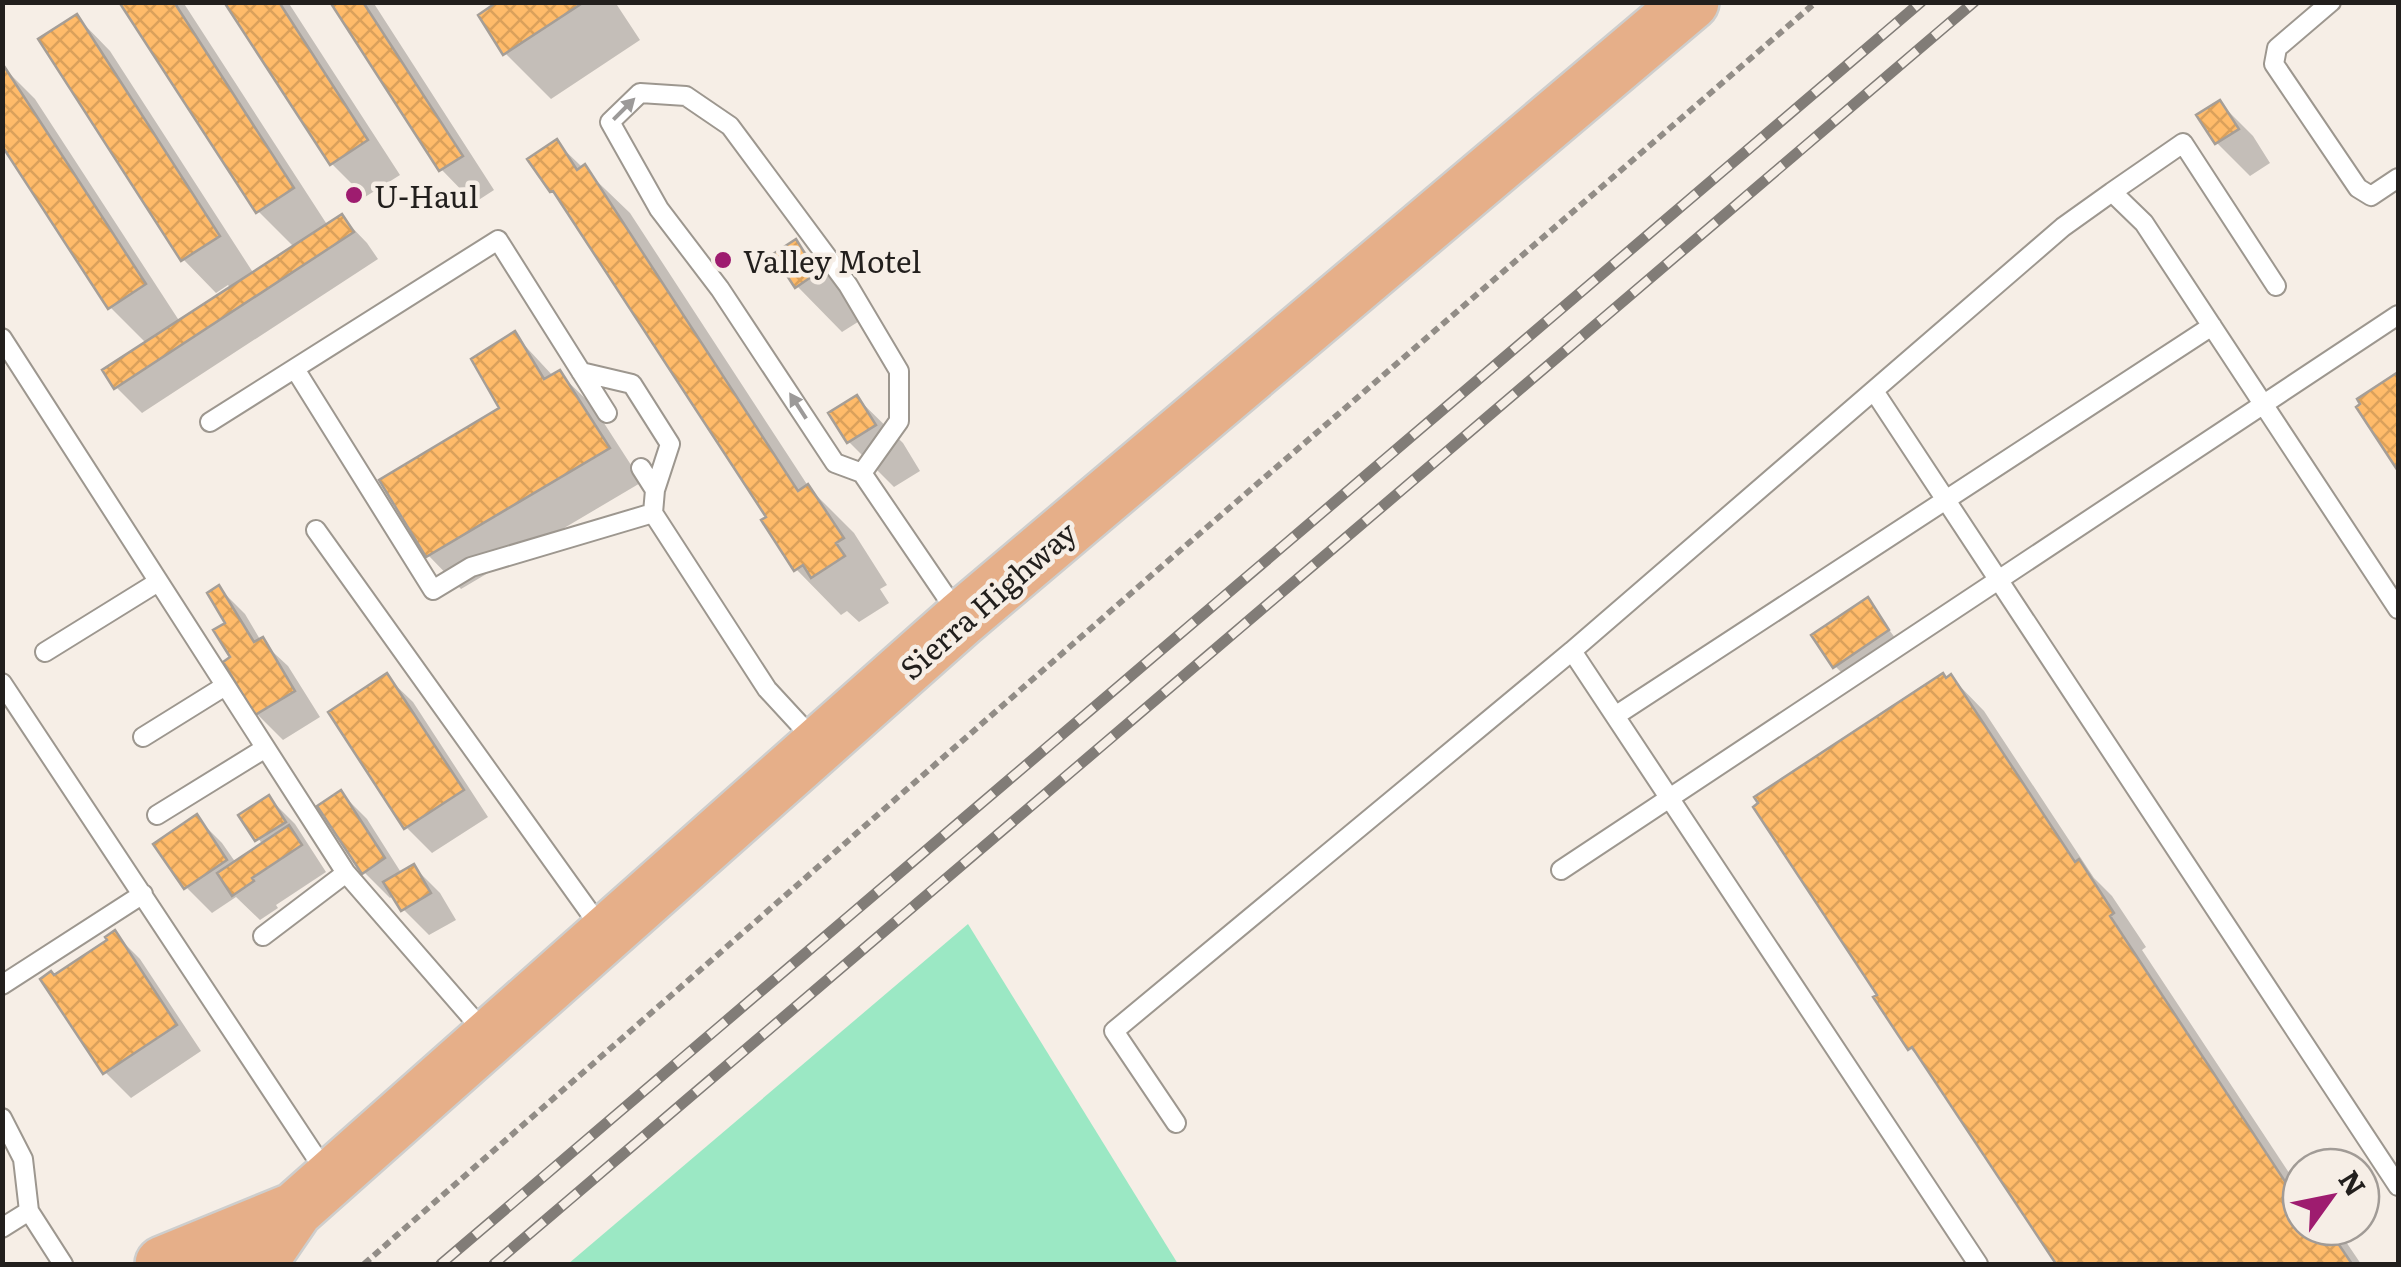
<svg xmlns="http://www.w3.org/2000/svg" width="2401" height="1267" font-family="Literata,serif">
<defs>
<pattern id="building-cross-hatch" width="8" height="8" patternUnits="userSpaceOnUse" patternTransform="scale(2.5)"><rect width="8" height="8" fill="#ffbb6a"/><path d="M0 0l8 8M0 8l8-8" fill="none" stroke="#daa05b"/></pattern>
</defs>
<rect width="100%" height="100%" fill="#f6eee6"/>
<path fill="#9be8c4" d="M 968,924 L 1178,1264 L 568,1264 Z"/>
<path fill="#0003" d="M 122,2 L 183,2 L 328,226 L 342,217 L 367,243 L 378,259 L 142,413 L 116,387 L 147,344 L 110,307 L 2,66 L 35,99 L 180,322 L 231,289 L 228,285 L 216,293 L 183,259 L 77,17 L 110,51 L 254,274 L 295,248 L 258,211 Z
M 227,2 L 288,2 L 400,175 L 365,197 L 332,164 Z
M 333,2 L 373,2 L 494,190 L 474,203 L 441,169 Z
M 502,2 L 615,2 L 640,40 L 551,99 L 505,53 Z
M 2220,103 L 2253,136 L 2270,163 L 2250,176 L 2217,143 Z
M 556,142 L 630,213 L 810,489 L 854,533 L 887,585 L 880,589 L 889,603 L 859,622 L 847,611 L 841,615 L 796,569 L 769,517 L 563,202 L 552,191 Z
M 796,242 L 841,288 L 861,320 L 842,332 L 797,286 Z
M 515,335 L 553,376 L 559,373 L 593,406 L 642,482 L 461,589 L 428,555 L 503,408 Z
M 857,398 L 903,443 L 920,471 L 894,487 L 849,442 Z
M 219,588 L 245,614 L 261,641 L 288,666 L 320,717 L 283,740 L 257,714 L 226,663 L 233,658 Z
M 1867,601 L 1896,639 L 1843,674 L 1835,666 Z
M 387,677 L 413,702 L 488,817 L 432,853 L 406,827 Z
M 1951,677 L 1984,711 L 2094,878 L 2112,896 L 2146,947 L 2142,950 L 2301,1191 L 2301,1227 L 2336,1227 L 2361,1264 L 2059,1264 L 1928,1066 L 1910,1048 L 1946,680 Z
M 341,793 L 367,819 L 402,874 L 414,867 L 440,893 L 456,920 L 429,935 L 403,909 L 394,895 L 390,898 L 364,872 Z
M 269,798 L 295,824 L 326,872 L 276,905 L 278,908 L 260,920 L 236,897 L 212,913 L 186,887 L 196,817 L 222,843 L 236,863 L 263,845 L 242,816 Z
M 114,933 L 140,959 L 201,1051 L 131,1098 L 105,1072 L 54,978 L 110,940 Z"/>
<path fill="url(#building-cross-hatch)" stroke="#a59e97" stroke-width="2.5" d="M 119,2 L 174,2 L 294,188 L 256,213 Z
M 224,2 L 279,2 L 368,140 L 330,165 Z
M 330,2 L 363,2 L 463,156 L 439,171 Z
M 497,2 L 584,2 L 503,55 L 478,15 Z
M 77,14 L 220,236 L 181,261 L 38,39 Z
M 2,63 L 146,284 L 108,309 L 2,146 Z
M 2220,100 L 2239,129 L 2215,144 L 2196,115 Z
M 557,139 L 577,170 L 585,164 L 798,491 L 808,484 L 844,538 L 836,543 L 845,556 L 811,578 L 803,565 L 794,571 L 761,520 L 766,517 L 553,191 L 550,192 L 527,159 Z
M 342,214 L 354,232 L 114,389 L 102,370 Z
M 796,239 L 817,273 L 795,288 L 773,254 Z
M 515,331 L 544,379 L 560,370 L 610,448 L 426,557 L 379,480 L 499,408 L 471,359 Z
M 2398,372 L 2398,471 L 2356,407 L 2360,404 L 2357,399 Z
M 857,395 L 876,425 L 847,443 L 828,413 Z
M 219,585 L 254,642 L 263,637 L 295,691 L 255,715 L 223,662 L 230,657 L 213,630 L 225,623 L 207,593 Z
M 1868,597 L 1889,630 L 1833,668 L 1811,635 Z
M 387,673 L 464,790 L 404,829 L 328,712 Z
M 1943,673 L 1946,678 L 1951,674 L 2075,862 L 2079,859 L 2114,913 L 2110,916 L 2294,1195 L 2301,1191 L 2301,1227 L 2327,1227 L 2352,1264 L 2056,1264 L 1912,1047 L 1908,1050 L 1873,997 L 1877,995 L 1753,807 L 1758,803 L 1754,797 Z
M 341,790 L 385,858 L 362,874 L 317,806 Z
M 269,795 L 286,822 L 255,841 L 238,815 Z
M 197,814 L 227,860 L 184,889 L 153,844 Z
M 289,825 L 302,845 L 252,878 L 254,881 L 232,896 L 217,873 Z
M 414,864 L 431,893 L 401,911 L 383,882 Z
M 115,930 L 177,1025 L 103,1074 L 40,979 L 51,971 L 54,975 L 107,940 L 105,937 Z"/>
<g fill="none" stroke-linecap="round" stroke-linejoin="round">
<g stroke="#9d978f" stroke-width="22">
<path id="lane" d="M 2331,2 L 2277,48 L 2274,64 L 2358,188 L 2371,196 L 2398,178
M 2112,192 L 2183,143 L 2276,286
M 2,338 L 346,873
M 295,369 L 433,590 L 471,567 L 653,513
M 581,372 L 632,384 L 670,444 L 655,490
M 1874,391 L 2398,1186
M 210,422 L 498,240 L 607,413
M 641,468 L 655,490 L 653,513 L 767,689 L 815,741
M 862,473 L 899,421 L 899,371 L 848,285 L 730,126 L 686,96 L 640,93 L 610,122 L 659,209 L 720,289 L 835,463 L 862,473 L 958,614
M 316,530 L 603,931
M 45,652 L 158,582
M 2,683 L 327,1174
M 1615,716 L 2212,326
M 143,737 L 225,686
M 157,815 L 264,749
M 1561,870 L 2398,315
M 263,936 L 346,873 L 486,1034
M 2,985 L 143,894
M 2,1118 L 23,1159 L 29,1211 L 63,1264
M 1176,1123 L 1114,1031 L 1572,651
M 2,1228 L 29,1211
M 1978,1264 L 1572,651 L 2063,227 L 2112,192 L 2144,223 L 2398,609"/>
</g>
<g stroke="#cececd" stroke-width="60">
<path id="primary" d="M 163,1264 L 295,1210
M 258,1264 L 295,1210 L 961,619 L 1691,2"/>
</g>
<path stroke="#928d87" stroke-width="6" stroke-dasharray="8 5" stroke-linecap="butt" d="M 364,1264 L 1169,560 L 1816,2"/>
<use href="#lane" stroke="#fff" stroke-width="18"/>
<use href="#primary" stroke="#e6af89" stroke-width="55"/>
<g stroke="#817c77" stroke-width="11">
<path id="rail" d="M 441,1264 L 1921,2
M 494,1264 L 1974,2"/>
</g>
<use href="#rail" stroke="#f6eee6" stroke-width="8" stroke-dasharray="22" stroke-linecap="butt"/>
</g>
<defs><path id="oneway-solid" d="M-6-.8H1V-3.2L6.5 0L1 3.2V.8H-6Z" transform="scale(2.5)"/></defs>
<g fill="#9c9a99">
<use href="#oneway-solid" transform="translate(624 109) rotate(-45)"/>
<use href="#oneway-solid" transform="translate(798 406) rotate(-123)"/>
</g>
<g fill="#9e1c6f" stroke="#f6eee6" stroke-width="4">
<circle cx="354" cy="195" r="10"/>
<circle cx="723" cy="260" r="10"/>
</g>
<g text-anchor="middle" dominant-baseline="central" stroke-width="9" stroke-linejoin="round" paint-order="stroke">
<g font-size="30" fill="#221f1d" stroke="#f6eee6" text-anchor="start">
<text x="374" y="195">U-Haul</text>
<text x="743" y="260">Valley Motel</text>
</g>
<g font-size="30" fill="#221f1d" stroke="#f6eee6">
<text transform="translate(987 599) rotate(-41)">Sierra Highway</text>
</g>
</g>
<rect width="2401" height="1267" fill="none" stroke="#221f1d" stroke-width="10"/>
<g transform="translate(2331 1197) rotate(57)"><circle r="48" fill="#f6eee6" stroke="#a19b96" stroke-width="2.5"/>
<path d="M0-8L18 38L0 25L-18 38Z" fill="#9e1c6f"/>
<text y="-15" font-size="28" font-weight="bold" text-anchor="middle" fill="#221f1d">N</text>
</g>
</svg>
